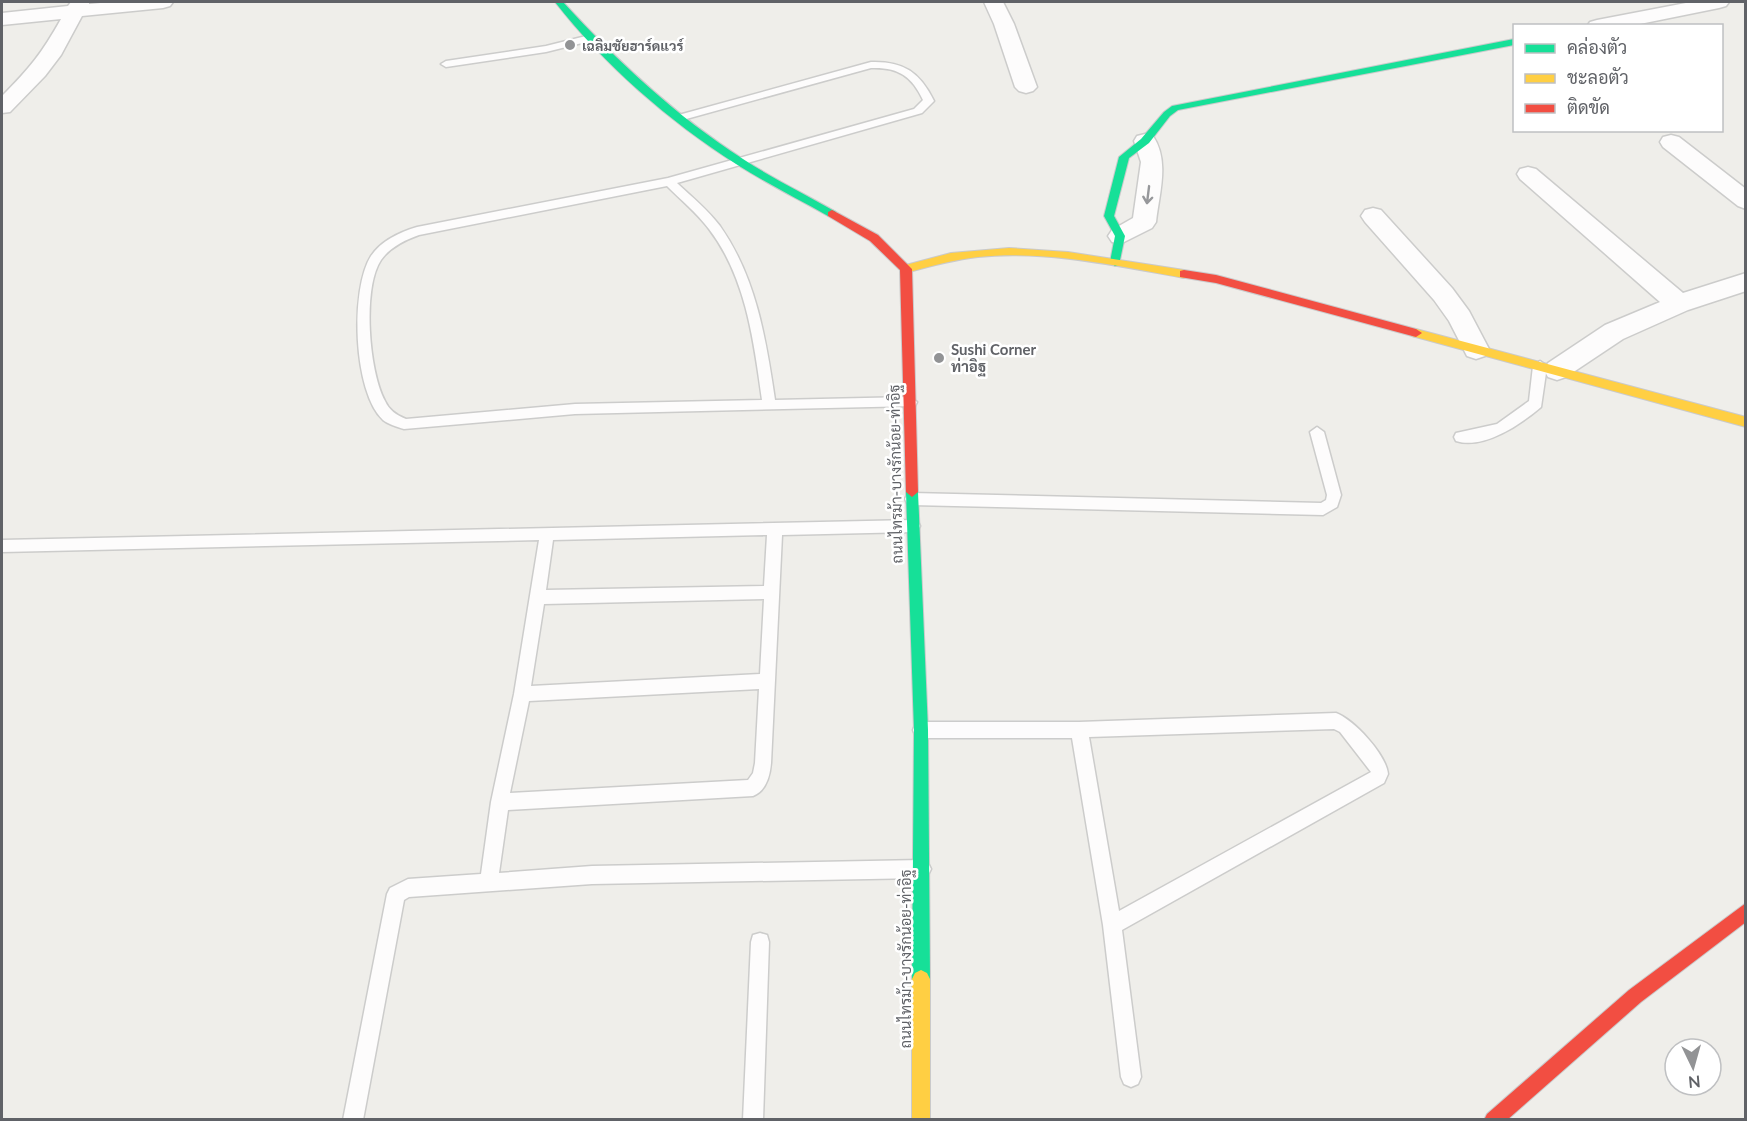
<svg xmlns="http://www.w3.org/2000/svg" width="1747" height="1121" viewBox="0 0 1747 1121" font-family="Lato,Sarabun,sans-serif">
<style>
.lines{fill:none;stroke-linecap:round;stroke-linejoin:round}
.lane-casing{stroke:#cccccb;stroke-width:3}
.street-casing{stroke:#cccccb;stroke-width:3}
.fast-casing{stroke:#cacacb;stroke-width:2}
.slow-casing{stroke:#cacacb;stroke-width:2}
.jam-casing{stroke:#cacacb;stroke-width:2}
.lane{fill:#fdfcfc;fill-rule:evenodd}
.street{fill:#fdfcfc;fill-rule:evenodd}
.fast{fill:#16e098;fill-rule:evenodd}
.slow{fill:#ffcf43;fill-rule:evenodd}
.jam{fill:#f24e42;fill-rule:evenodd}
.oneway{stroke:#97989b}
.poi-dot{fill:#929395;stroke:#fff;stroke-width:2}
.labels{text-anchor:middle;dominant-baseline:central;stroke-width:5;stroke-linejoin:round;paint-order:stroke}
.far-poi-label{font-size:14px;font-weight:bold;fill:#606267;stroke:#fff;text-anchor:start}
.poi-label{font-size:15px;font-weight:bold;fill:#606267;stroke:#fff;text-anchor:start}
.street-label{font-size:15px;fill:#606267;stroke:#fff}
</style>
<rect width="100%" height="100%" fill="#efeeea"/>
<g class="lines">
<!-- lane casing -->
<g class="lane-casing">
<path id="lane" d="M590,35l4,1v4l-48,12 -100,15 -5,-3 5,-3 100,-15z
M871,62c32,-1 49,10 63,39l-12,12 -245,70c15,14 31,27 43,43 36,51 46,113 55,174l135,-3 7,5 -2,4 -340,8 -171,15c-7,-2 -16,-5 -21,-9 -30,-28 -33,-131 -12,-164 10,-15 29,-24 46,-29l251,-49 246,-69 9,-9c-11,-24 -25,-33 -52,-32l-192,53 -5,-3 1,-2zM667,186c14,14 30,27 42,43 37,48 45,113 53,171l-187,4 -169,15c-10,-4 -17,-9 -21,-18 -16,-29 -23,-113 -4,-141 9,-13 24,-20 38,-25z
M1540,361l7,5 -6,41c-20,17 -57,43 -85,34l-2,-4 2,-4 41,-9 32,-23 4,-35z
M1317,427l7,5 17,63 -4,12 -14,8 -411,-10 -5,-2 -2,-4 2,-4 5,-2 409,10 5,-3 1,-5 -17,-63z
M913,520l5,2 2,4 -2,4 -5,2 -131,3 -11,228c-1,13 -5,28 -18,33l-245,14 -9,63 93,-7 330,-6 6,3 3,6 -3,6 -6,3 -330,6 -183,13 -5,3 -41,220h-20l44,-226 3,-6 18,-9 73,-5 10,-72 23,-108 25,-154 -537,12v-12zM767,535l-3,51 -218,4 7,-50zM764,599l-4,75 -229,12 13,-82zM759,689l-4,74 -2,10 -5,7 -238,13 19,-92z
M1336,713c18,7 50,41 52,61l-4,9 -262,147 19,147 -3,7 -7,3 -7,-3 -3,-7 -18,-152 -31,-187h-151l-6,-3 -2,-5 2,-5 6,-3h158zM1334,729l6,3 31,40 -252,139 -30,-174z
M760,933l7,2 2,7 -6,178h-20l8,-178 2,-7z"/>
</g>
<!-- street casing -->
<g class="street-casing">
<path id="street" d="M71,2h18v2l23,-2h61l-3,4 -7,2 -81,8 -21,39 -16,21 -35,36 -8,1v-17c28,-28 40,-43 59,-77l-59,6v-12l66,-7z
M984,2h19l11,22 23,63 -4,4 -7,2 -7,-2 -4,-4 -21,-63z
M1691,2h38l-3,4 -7,2 -89,18h-43l3,-4 7,-2z
M1145,134l8,2c17,25 6,58 3,86l-4,6 -32,16 -8,-2 -4,-6 4,-6 21,-12 8,-56 -7,-21 3,-5z
M1671,135l8,2 67,52v20l-8,-3 -75,-59 -3,-5 3,-5z
M1528,167l8,2 147,124 63,-20v18l-58,19 -65,29 -57,38 -9,3 -9,-3 -4,-7 4,-7 57,-38 55,-23 -140,-123 -3,-5 3,-5z
M1373,208l8,2 71,78 17,23 20,38 -4,7 -9,3 -9,-3 -18,-35 -15,-21 -69,-78 -4,-6 4,-6z"/>
</g>
<!-- fast casing -->
<g class="fast-casing">
<path id="fast" d="M555,2h8c54,59 113,114 180,157 30,20 62,35 93,53v4h-8c-30,-17 -62,-33 -92,-52 -67,-43 -132,-99 -181,-162z
M1514,39v6l-336,65 -8,6 -21,27 -20,15 -15,58 11,20 -6,29 -4,1 -5,-4 5,-26 -11,-20 15,-59 22,-18 23,-27 8,-6z
M912,487l6,5 10,238 2,249 -3,6 -6,3 -6,-3 -3,-6 2,-249 -8,-238z"/>
</g>
<!-- slow casing -->
<g class="slow-casing">
<path id="slow" d="M1009,248l59,4 116,18 6,4 -6,4c-67,-12 -137,-28 -206,-21 -25,3 -48,9 -72,16l-6,-4 2,-3 49,-13z
M1416,329l330,88v10l-334,-91 -2,-3z
M921,970l6,3 3,6v141h-18v-141l3,-6z"/>
</g>
<!-- jam casing -->
<g class="jam-casing">
<path id="jam" d="M832,210l46,25 34,34 6,223 -6,5 -6,-5 -6,-222 -30,-29 -42,-25v-4z
M1184,270l32,5 200,54 6,4 -6,4 -200,-54 -36,-6v-6z
M1746,903v19l-105,80 -134,118h-23l3,-6 142,-124z"/>
</g>
<!-- lane -->
<use href="#lane" class="lane"/>
<!-- street -->
<use href="#street" class="street"/>
<!-- fast -->
<use href="#fast" class="fast"/>
<!-- slow -->
<use href="#slow" class="slow"/>
<!-- jam -->
<use href="#jam" class="jam"/>
</g>
<!-- one-way arrows -->
<defs><path id="oneway-shaft" d="M-6 0H5M1.5-3L5.5 0L1.5 3" fill="none" stroke-width="1.6" stroke-linecap="round" stroke-linejoin="round" transform="scale(1.5)"/></defs>
<use class="oneway" href="#oneway-shaft" transform="translate(1148 195) rotate(97)"/>
<!-- markers -->
<g class="poi-dot">
<circle cx="570" cy="45" r="6"/>
<circle cx="939" cy="358" r="6"/>
</g>
<g class="labels">
<!-- far-poi labels -->
<g class="far-poi-label">
<text x="582" y="45">เฉลิมชัยฮาร์ดแวร์</text>
</g>
<!-- poi labels -->
<g class="poi-label">
<text x="951" y="349">Sushi Corner<tspan x="951" dy="17">ท่าอิฐ</tspan></text>
</g>
<!-- street labels -->
<g class="street-label">
<text transform="translate(895 474) rotate(-91)">ถนนไทรม้า-บางรักน้อย-ท่าอิฐ</text>
<text transform="translate(905 959) rotate(-90)">ถนนไทรม้า-บางรักน้อย-ท่าอิฐ</text>
</g>
</g>
<!-- border -->
<rect width="1747" height="1121" fill="none" stroke="#606267" stroke-width="6"/>
<!-- legend -->
<rect x="1513" y="24" width="210" height="108" fill="#ffffff" stroke="#bfc0c2" stroke-width="1.5"/>
<rect x="1525" y="44" width="30" height="9" fill="#16e098" stroke="#bfc0c2" stroke-width="1.5"/>
<text x="1567" y="54" font-size="18" fill="#606267">คล่องตัว</text>
<rect x="1525" y="74" width="30" height="9" fill="#ffcf43" stroke="#bfc0c2" stroke-width="1.5"/>
<text x="1567" y="84" font-size="18" fill="#606267">ชะลอตัว</text>
<rect x="1525" y="104" width="30" height="9" fill="#f24e42" stroke="#bfc0c2" stroke-width="1.5"/>
<text x="1567" y="114" font-size="18" fill="#606267">ติดขัด</text>
<!-- north arrow -->
<g transform="translate(1693 1067) rotate(175)"><circle r="28" fill="#ffffff" stroke="#bfc0c2" stroke-width="1.5"/>
<path d="M0-4.5L10 22L0 15L-10 22Z" fill="#929395"/>
<text y="-9" font-size="16" font-weight="bold" text-anchor="middle" fill="#606267">N</text>
</g>
</svg>
